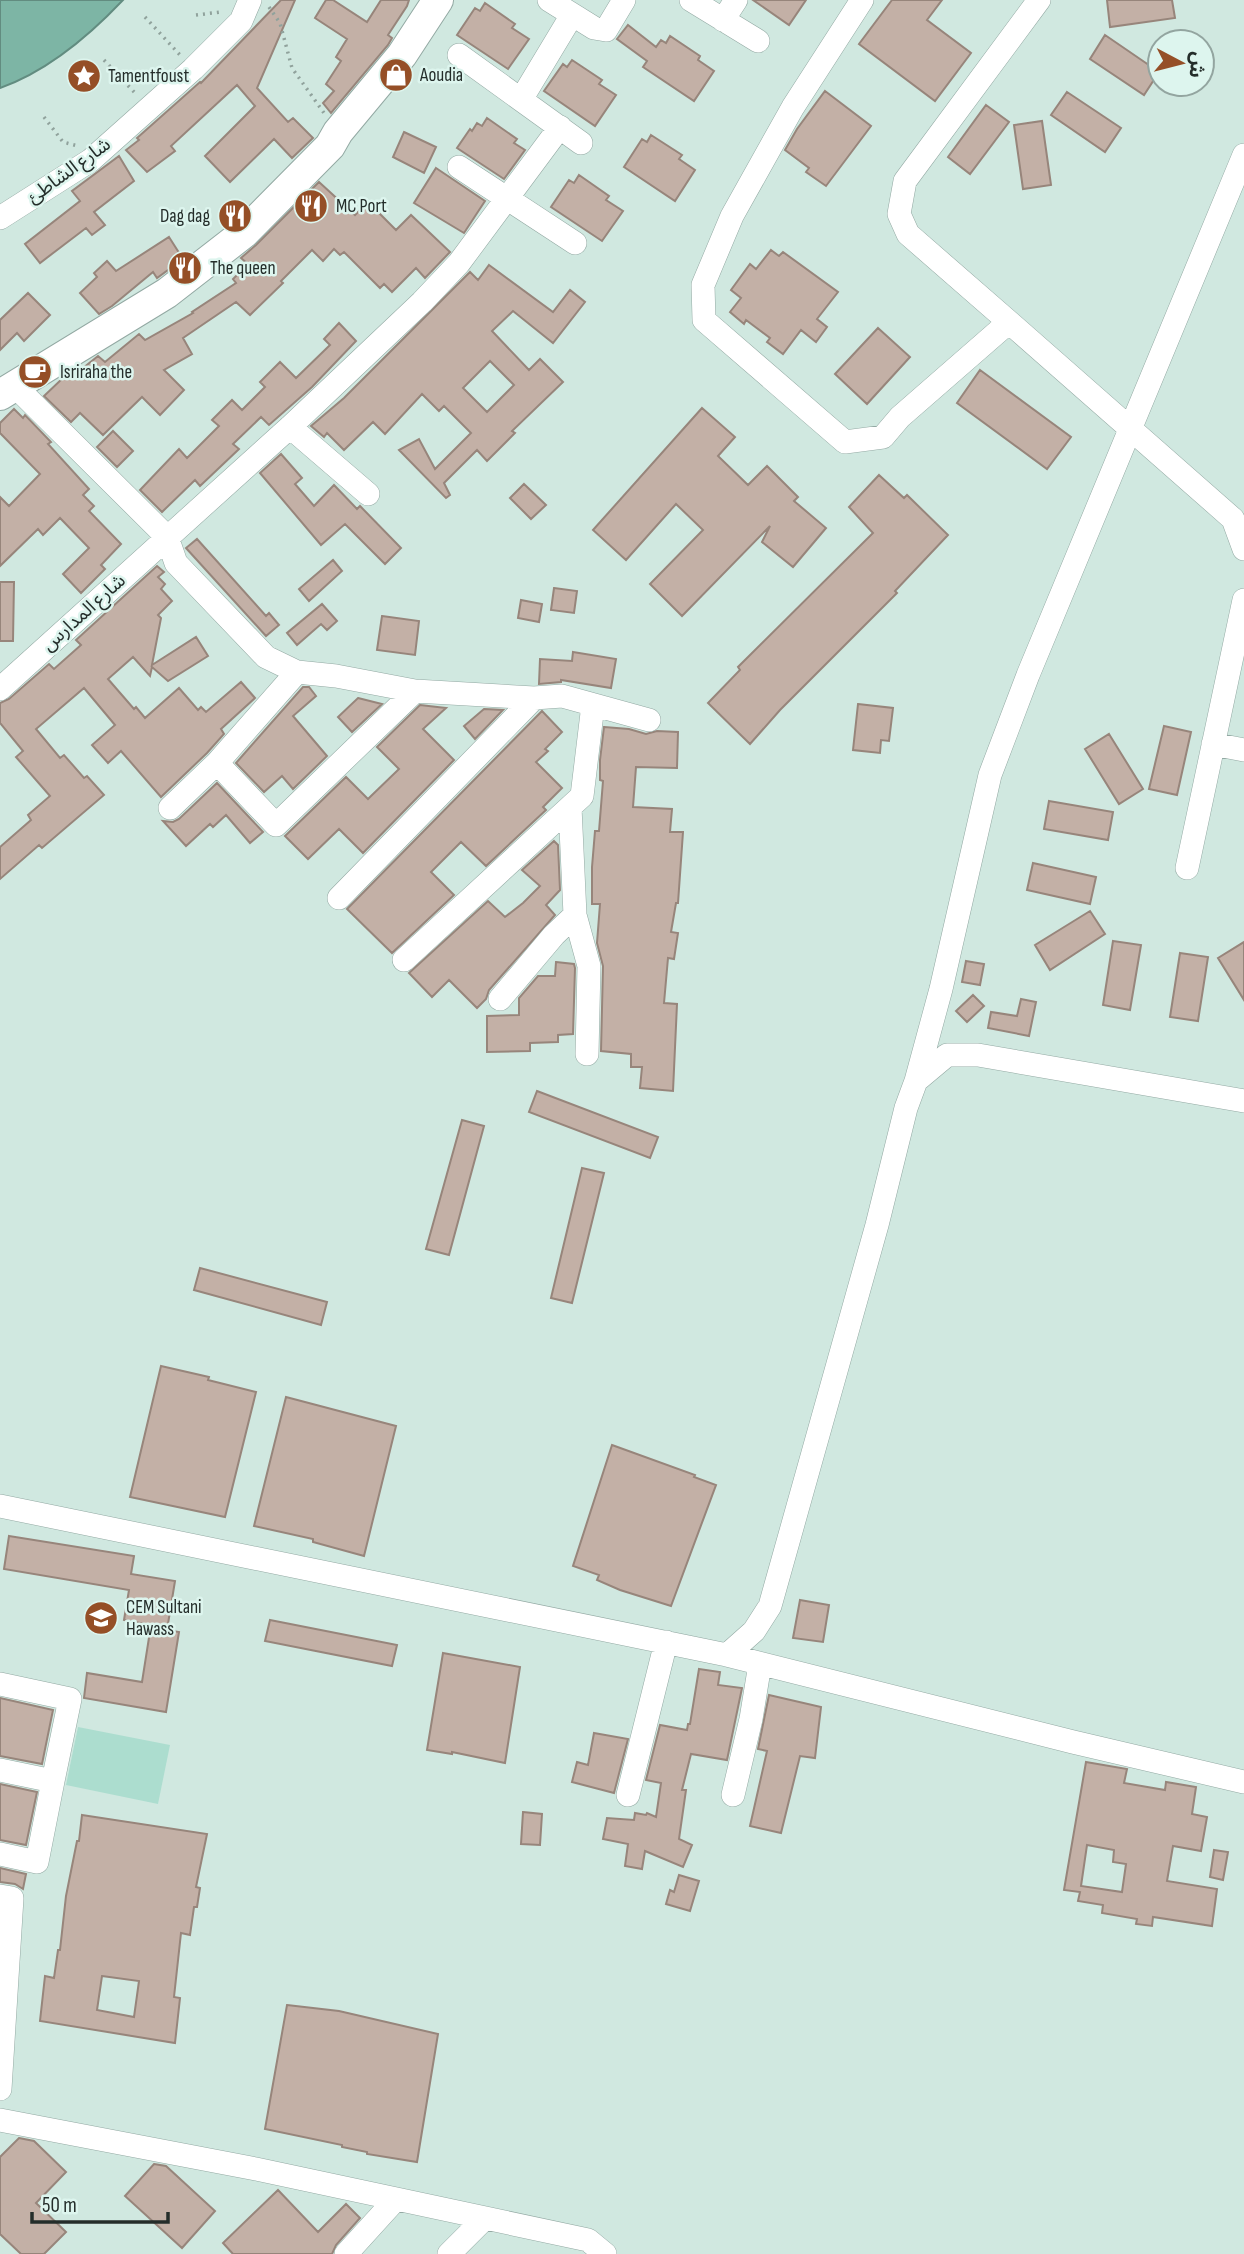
<svg xmlns="http://www.w3.org/2000/svg" width="1244" height="2254" viewBox="0 0 1244 2254" font-family="'Sofia Sans Condensed','Noto Sans Arabic',sans-serif">
<style>
.green{fill:#acddcf}
.water{fill:#7db5a5;stroke:#628c80;stroke-width:2}
.building{fill:#c3b0a6;stroke:#97857b;stroke-width:2;fill-rule:evenodd}
.lines{fill:none;stroke-linecap:round;stroke-linejoin:round}
.minor-casing{stroke:#93a9a3;stroke-width:24}
.major-casing{stroke:#93a9a3;stroke-width:32}
.path{stroke:#90a29c;stroke-width:3.5;stroke-dasharray:2 5;stroke-linecap:butt}
.minor{stroke:#fff;stroke-width:23}
.major{stroke:#fff;stroke-width:30}
.labels{text-anchor:middle;dominant-baseline:central;stroke-width:5;stroke-linejoin:round;paint-order:stroke}
.poi-label{font-size:19px;fill:#242d2a;stroke:#ddf5ee;text-anchor:start}
.street-label{font-size:19px;fill:#242d2a;stroke:#ddf5ee}
</style>
<rect width="100%" height="100%" fill="#d0e8e0"/>
<!-- green -->
<path class="green" d="M78,1727l92,18 -12,59 -92,-19z"/>
<!-- water -->
<path class="water" d="M0,0h123c-35,37 -75,71 -123,88z"/>
<!-- building -->
<path class="building" d="M281,0h14l-38,88 31,34 5,-4 20,20 -21,20 -18,-19 -44,43 -25,-26 50,-50 -18,-21 -66,61 4,5 -28,21 -21,-22 13,-10 -2,-2 63,-56 1,1z
M326,0h7l34,22 14,-22h28l-2,6 -19,29 4,3 -4,7 -57,68 -8,-10 11,-12 -8,-7 15,-23 -5,-4 11,-18 -32,-21z
M753,0h53l-17,25z
M892,0h50l-15,20 44,33 -36,48 -76,-57z
M1107,0h65l3,18 -65,9z
M485,3l30,21 -3,4 17,11 -21,30 -51,-34 18,-27 5,3z
M628,25l28,22 5,-7 5,3 4,-7 30,20 -2,4 16,11 -20,30 -51,-34 4,-6 -30,-22z
M1105,35l54,37 -15,23 -54,-36z
M572,60l30,20 -3,4 17,11 -21,31 -51,-35 19,-27 4,3z
M825,91l46,35 -45,60 -20,-14 3,-4 -24,-18 12,-21z
M1067,92l54,36 -16,24 -54,-37z
M986,105l23,17 -39,52 -22,-17z
M487,118l30,21 -3,4 11,7 -21,29 -47,-31 13,-19 2,2 5,-8 5,3z
M1042,121l9,64 -28,4 -9,-64z
M404,132l32,15 -12,26 -31,-16z
M651,135l31,20 -3,4 16,11 -20,31 -51,-34 18,-28 5,3z
M119,156l15,25 -40,31 11,13 -13,10 -6,-7 -46,35 -15,-19 55,-43 -8,-10z
M436,168l49,33 -21,32 -50,-30z
M579,175l30,21 -3,4 17,11 -21,30 -51,-34 18,-27 5,3z
M319,182l36,33 13,-13 28,28 15,-15 39,37 -25,26 -9,-10 -24,24 -8,-8 -4,4 -36,-36 -4,3 -6,-6 -11,12 -11,-11 -31,31 2,2 -33,32 -14,-13 -53,36 9,16 -28,16 20,20 -24,25 -18,-18 -39,38 -23,-22 -9,9 -27,-26 21,-20 10,-6 3,2 20,-16 7,6 34,-28 6,6 48,-27 -1,-1 44,-29 -3,-4 15,-15 -7,-6 15,-13z
M169,237l14,22 -26,19 -4,-6 -41,34 -13,8 -19,-21 17,-16 -3,-4 13,-12 9,10z
M771,250l8,6 4,-4 55,40 -21,27 10,8 -11,15 -15,-12 -18,24 -16,-12 3,-4 -24,-18 -2,4 -14,-12 11,-14 -10,-8 19,-26 6,5z
M489,265l64,47 17,-22 15,12 -32,41 -40,-32 -21,20 37,39 11,-11 23,23 -51,49 3,2 -28,28 -10,-11 -33,33 6,12 -4,3 -47,-48 20,-11 16,30 36,-36 -27,-27 -5,5 -17,-17 -37,40 -12,-12 -29,28 -17,-17 -3,4 -13,-11 33,-28 126,-126 8,8zM490,361l24,24 -27,27 -24,-24z
M28,293l22,22 -26,26 -7,-8 -17,17v-30z
M339,323l17,18 -44,46 -43,38 -8,-8 -28,27 6,5 -39,37 -5,-6 -33,32 -22,-22 39,-41 8,9 32,-32 -7,-6 20,-20 10,10 23,-23 -5,-5 20,-20 16,16 34,-33 -6,-6z
M878,328l32,29 -43,47 -32,-30z
M980,370l91,67 -24,32 -90,-66z
M702,408l33,29 -17,19 30,29 19,-19 31,31 -4,4 32,27 -33,39 -31,-25 8,-16 -88,90 -32,-32 53,-54 -27,-26 -50,56 -33,-30z
M14,409l9,9 2,-3 26,27 -3,2 41,45 -6,6 11,11 -5,5 32,33 -20,21 4,4 -24,24 -18,-19 26,-26 -29,-30 -17,17 -5,-6 -38,37v-69l9,9 31,-32 -40,-41v-10z
M113,431l20,20 -16,16 -20,-20z
M281,454l21,24 -7,6 19,22 20,-21 23,24 3,-3 41,42 -16,16 -40,-40 -24,21 -61,-72z
M879,475l25,23 3,-3 41,40 -53,56 2,2 -117,117 -30,34 -42,-41 32,-33 -2,-3 135,-134 -24,-26z
M524,484l22,21 -15,14 -21,-21z
M197,539l69,77 3,-3 10,12 -13,11 -80,-88z
M333,560l9,11 -33,30 -10,-12z
M157,566l7,6 -6,5 7,7 -4,5 11,12 -14,14 3,3 -9,47 44,-28 12,19 -40,25 -16,-14 -2,9 -17,-19 -25,22 26,30 2,-2 9,11 34,-30 19,22 3,-3 5,5 35,-30 14,16 -34,31 3,5 -17,19 -46,44 -40,-46 -13,12 -16,-18 23,-20 -31,-37 -48,41 24,29 4,-3 20,23 3,-2 17,19 -62,53 -3,-3 -39,34v-32l31,-27 -3,-5 22,-19 -34,-39 7,-6 -23,-28v-20l9,-4 40,-35 5,5 27,-24 -5,-5z
M0,582h14l-1,59h-13z
M554,588l23,3 -3,22 -23,-3z
M521,600l21,4 -3,18 -21,-4z
M322,604l15,17 -10,9 -6,-6 -24,21 -10,-12z
M382,616l37,5 -4,34 -38,-5z
M573,652l43,7 -5,29 -50,-8v2l-22,2 1,-25 32,2z
M303,687h6l7,9 -23,20 34,40 -34,33 -11,-13 -18,16 -28,-29z
M358,698l24,6 -30,28 -14,-15z
M858,704l35,4 -4,33 -8,-1 -1,13 -27,-3z
M420,705l26,3 -23,21 31,31 -91,93 -24,-24 -31,30 -23,-23 61,-59 22,22 2,-2 29,-28 -22,-22z
M484,709l19,1 -28,29 -11,-13z
M542,711l20,21 -17,17 3,2 -12,11 26,26 -19,19 3,3 -60,56 -25,-24 -30,30 23,23 -62,58 -45,-44z
M1164,726l27,6 -14,63 -28,-6z
M604,727l25,2 17,5 11,-3 21,1 -1,36 -41,-1 -3,40 39,2 -2,23h13l-5,71h-2l-5,29 7,1 -4,26 -6,-1 -4,45 13,1 -4,87 -33,-3 2,-21h-11v-13l-30,-3 2,-85 -6,-23 3,-39h-8v-37l3,-36h4l4,-50 -3,-1v-20z
M1109,734l34,55 -24,15 -34,-55z
M217,783l46,49 -13,11 -24,-28 -13,12 -3,-3 -24,22 -23,-25 10,1 6,-3z
M1049,801l64,11 -5,28 -64,-11z
M554,841l4,4 2,45 -14,15 9,10 -66,75 -3,9 -9,9 -28,-28 -17,17 -23,-24 79,-72 17,16 18,-14 17,-17 -18,-16z
M1033,863l63,14 -6,27 -63,-14z
M1090,911l15,23 -55,36 -15,-25z
M1113,941l28,4 -11,65 -27,-5z
M1244,942v58l-26,-42z
M1180,953l28,4 -10,64 -28,-4z
M966,961l18,3 -4,21 -18,-3z
M556,962l18,2 1,4 -2,66 -15,1v7l-28,1v8l-43,1v-36l32,-1v-17l19,-22h17z
M973,995l11,11 -17,16 -11,-11z
M1021,999l15,3 -7,34 -41,-8 3,-16 26,4z
M537,1091l121,46 -8,21 -121,-46z
M462,1120l22,6 -35,129 -23,-6z
M582,1168l22,5 -32,130 -21,-5z
M200,1268l127,34 -6,23 -127,-35z
M161,1366l48,11 -1,3 48,12 -31,125 -95,-20z
M286,1397l110,29 -32,130 -51,-14v-3l-59,-13z
M612,1445l83,30 -1,2 22,8 -45,121 -51,-16 -23,-10 2,-5 -26,-9z
M9,1536l125,20 -3,18 44,7 -8,49 12,2 -13,80 -82,-14 3,-25 55,9 9,-57 -27,-5 5,-30 -125,-21z
M800,1600l29,5 -6,37 -30,-4z
M270,1620l127,25 -5,21 -127,-25z
M443,1653l77,14 -15,96 -53,-11v2l-25,-4z
M699,1669l21,3 -2,13 24,3 -15,72 -36,-6 -9,36h4l-7,49 13,6 -9,22 -38,-16 -3,18 -17,-3 3,-22 -25,-5 4,-21 27,2 1,-7 11,2 1,-2 9,4 5,-34 -15,-3 14,-55 27,5 1,-6h2z
M769,1695l52,12 -6,51 -15,-2 -19,77 -31,-7 17,-75 -9,-2z
M0,1698l53,12 -11,54 -42,-8z
M594,1733l34,6 -14,54 -42,-11 5,-20 11,3z
M1086,1762l41,7 -3,14 41,7 1,-8 30,5 -4,27 15,3 -6,34 -28,-5 -6,35 50,8 -5,37 -59,-9 -1,9 -16,-2 1,-5 -35,-6 1,-8 -25,-4 2,-9 -16,-2zM1087,1845l27,5 -1,12 13,2 -4,28 -41,-6z
M0,1784l37,8 -11,53 -26,-5z
M523,1812l19,2 -2,31 -19,-1z
M82,1815l125,19 -11,53 4,1 -3,19h-3l-4,28 -9,-2 -7,64 6,1 -5,45 -135,-22 5,-45 9,2 4,-28h2l6,-54 11,-55h2zM102,1976l37,5 -5,36 -37,-7z
M1214,1850l14,2 -5,28 -13,-3z
M0,1868l26,6 -3,15 -8,-5 -15,-2z
M679,1875l20,6 -9,30 -24,-7 4,-14 4,2z
M287,2005l52,6 99,23 -21,128 -50,-8v-2l-25,-5v-2l-77,-16z
M19,2138l15,3 32,31 -30,31 30,29 -22,22h-23l-21,-20v-77z
M154,2164l12,2 49,45 -33,37 -57,-52z
M278,2190l40,42 28,-28 14,14 -24,27 -4,9h-99l-10,-11z"/>
<g class="lines">
<!-- minor casing -->
<g class="minor-casing">
<path id="minor" d="M549,0l45,28 12,2 18,-30
M691,0l67,41
M862,0l-69,107 -61,109 -29,69 1,35 141,122 38,-5 17,-20 109,-95 -101,-88 -9,-20 6,-33 134,-181
M723,20l13,-20
M459,55l122,88
M522,98l50,-83
M459,167l116,76
M0,218l91,-58 102,-91 48,-48 9,-21
M1009,322l224,197 11,30
M16,387l151,150 9,26 90,94 31,15 39,4 79,15 119,7 28,-2 87,24
M290,427l78,67
M0,689l290,-262 132,-125 37,-39 101,-136
M1213,744l31,6
M217,763l59,62 139,-134
M570,807l5,108 14,51 -2,88
M170,808l47,-45 80,-91
M1187,868l57,-268
M339,898l195,-200
M404,960l178,-164 11,-91
M500,999l54,-64 21,-20
M916,1081l25,-92 49,-214 38,-100 216,-520
M0,1506l727,149 27,-24 16,-25 107,-381 29,-117 10,-27 31,-26h31l266,46
M727,1655l346,87 171,40
M0,1684l70,15 -17,82
M0,1770l53,11 -16,81 -37,-8
M628,1795l38,-153
M733,1795l18,-76 9,-55
M0,1896l12,2 -12,191
M0,2120l256,49 332,71 17,14
M346,2254l50,-55
M449,2254l36,-36"/>
</g>
<!-- major casing -->
<g class="major-casing">
<path id="major" d="M0,395l167,-102 77,-60 86,-87 8,-14 64,-77 36,-55"/>
</g>
<!-- path -->
<path class="path" d="M269,7l11,16 12,45 32,45
M196,15l25,-3
M145,17l35,38
M104,60l31,33
M44,117l19,25 15,4"/>
<!-- minor -->
<use href="#minor" class="minor"/>
<!-- major -->
<use href="#major" class="major"/>
</g>
<!-- icons -->
<defs>
<g id="shop-disc" transform="scale(1.75)"><circle r="9.5" fill="#954f27" stroke="#ddf5ee"/><path d="M-5-2.5h2.3a2.7 3.5 0 0 1 5.4 0H5L5.5 6h-11ZM-1.5-2.5h3a1.5 2.3 0 0 0-3 0Z" fill="#fff"/></g>
<g id="sight-disc" transform="scale(1.75)"><circle r="9.5" fill="#954f27" stroke="#ddf5ee"/><path d="M0-6L1.8-2.2L6-1.7L2.9 1.2L3.7 5.4L0 3.3L-3.7 5.4L-2.9 1.2L-6-1.7L-1.8-2.2Z" fill="#fff"/></g>
<g id="restaurant-disc" transform="scale(1.75)"><circle r="9.5" fill="#954f27" stroke="#ddf5ee"/><path d="M-5-6h1v4h1v-4h1v4h1v-4h1v5L-1.5 .5V6h-2V.5L-5-1ZM5-6V6H3V1.5H1.5Q1.5-4 5-6Z" fill="#fff"/></g>
<g id="cafe-disc" transform="scale(1.75)"><circle r="9.5" fill="#954f27" stroke="#ddf5ee"/><path d="M-5.5-4.5H6V0H3Q3 3.5 0 3.5H-2.5Q-5.5 3.5-5.5 0ZM3-3.2v2h1.7v-2ZM-6 4.5H4V6H-6Z" fill="#fff"/></g>
<g id="school-disc" transform="scale(1.75)"><circle r="9.5" fill="#954f27" stroke="#ddf5ee"/><path d="M0-5L7-2L0 1L-7-2ZM-4 1L0 2.5L4 1V4Q0 6-4 4Z" fill="#fff"/></g>
</defs>
<g fill-rule="evenodd">
<use href="#shop-disc" x="396" y="75"/>
<use href="#sight-disc" x="84" y="76"/>
<use href="#restaurant-disc" x="311" y="206"/>
<use href="#restaurant-disc" x="235" y="216"/>
<use href="#restaurant-disc" x="185" y="268"/>
<use href="#cafe-disc" x="35" y="372"/>
<use href="#school-disc" x="101" y="1618"/>
</g>
<g class="labels">
<!-- poi labels -->
<g class="poi-label">
<text x="420" y="75">Aoudia</text>
<text x="108" y="76">Tamentfoust</text>
<text x="336" y="206">MC Port</text>
<text x="210" y="216" text-anchor="end">Dag dag</text>
<text x="210" y="268">The queen</text>
<text x="60" y="372">Isriraha the</text>
<text x="126" y="1607">CEM Sultani<tspan x="126" dy="22">Hawass</tspan></text>
</g>
<!-- street labels -->
<g class="street-label">
<text transform="translate(69 171) rotate(-36)">شارع الشاطئ</text>
<text transform="translate(84 613) rotate(-42)">شارع المدارس</text>
</g>
</g>
<!-- north arrow -->
<g transform="translate(1181 63) rotate(97)"><circle r="33" fill="#ddf5ee" stroke="#93a5a0" stroke-width="2"/>
<path d="M0-5L12 26L0 18L-12 26Z" fill="#954f27"/>
<text y="-10" font-size="19" font-weight="bold" text-anchor="middle" fill="#242d2a">ش</text>
</g>
<!-- scale -->
<path d="M32 2212v10h136v-10" fill="none" stroke="#242d2a" stroke-width="3.5"/>
<text x="42" y="2212" font-size="21" fill="#242d2a" stroke="#ddf5ee" stroke-width="5" paint-order="stroke">50 m</text>
</svg>
